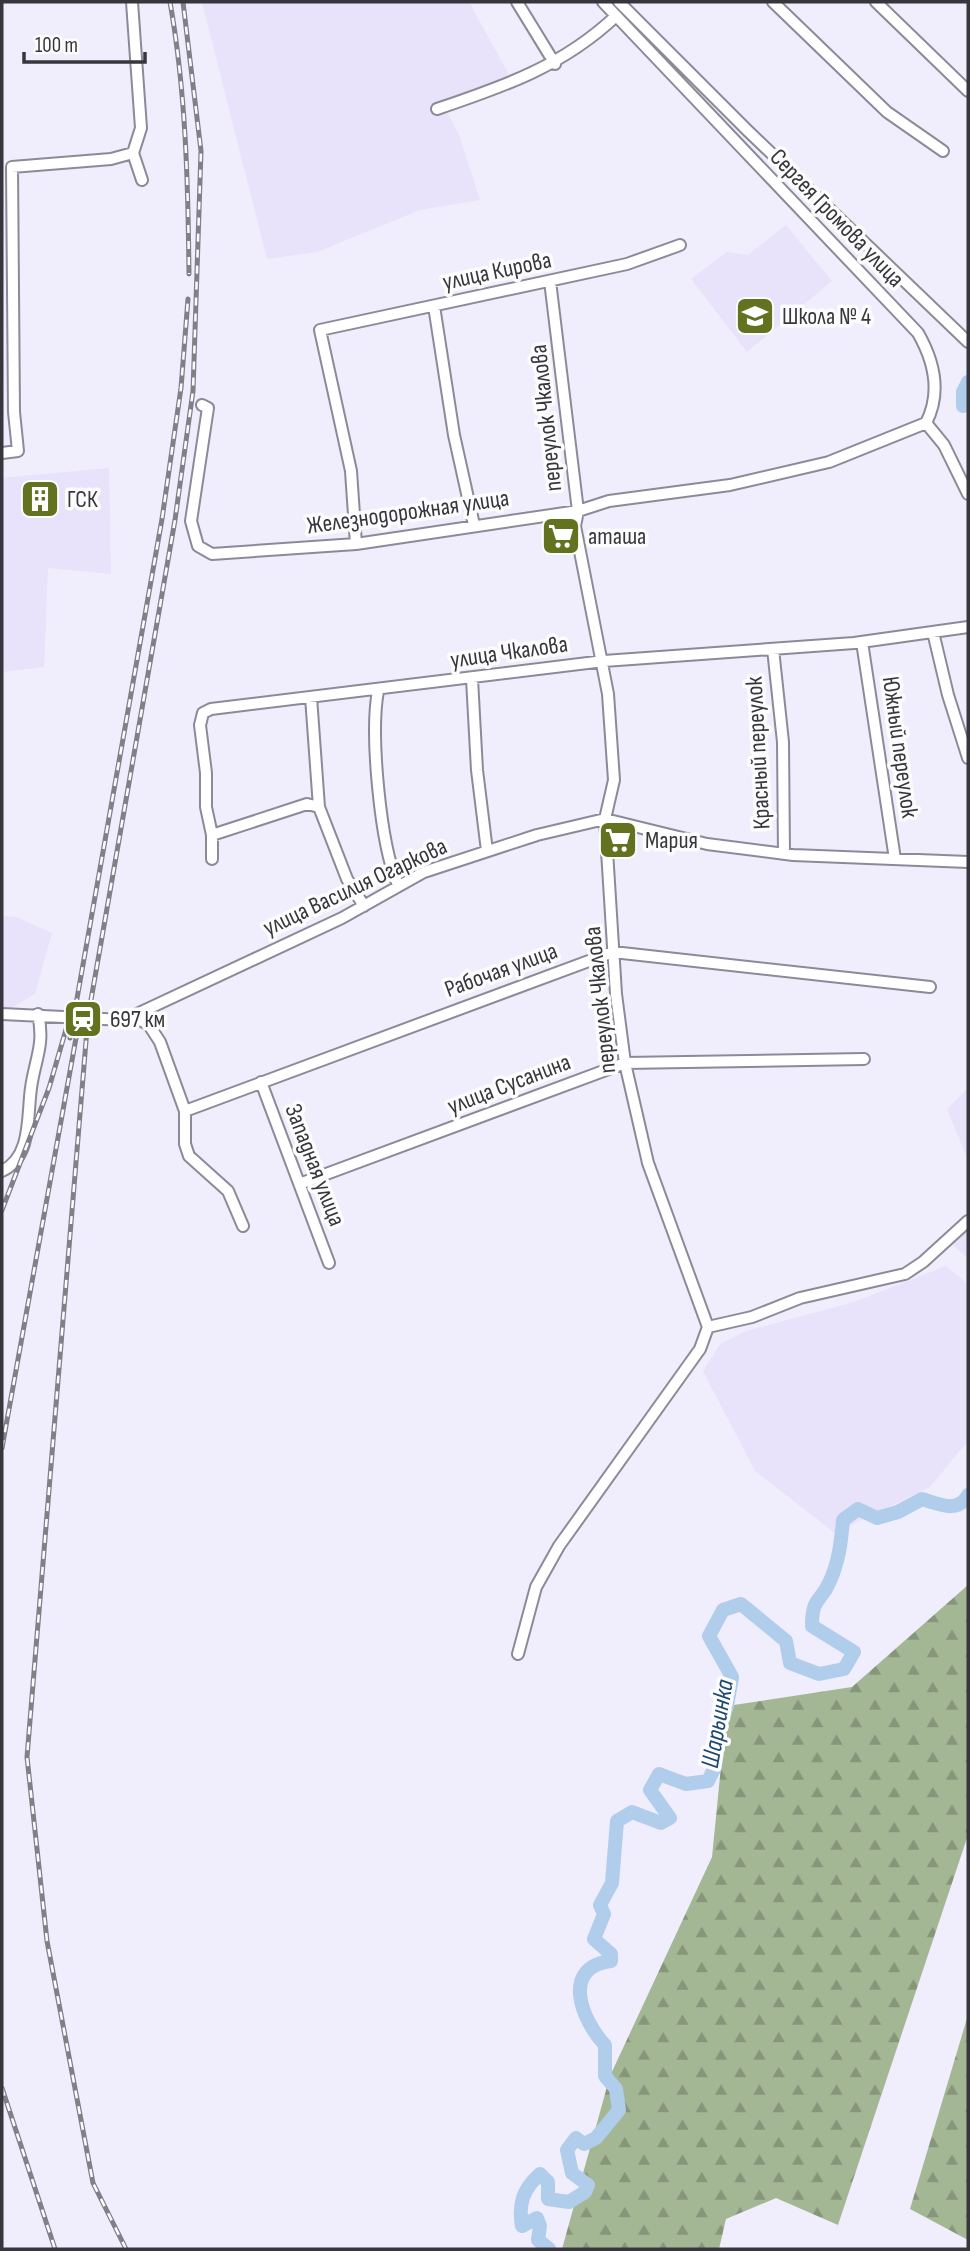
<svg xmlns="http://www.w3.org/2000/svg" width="970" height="2251" viewBox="0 0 970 2251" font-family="'Sofia Sans Condensed',sans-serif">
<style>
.built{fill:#e8e3fa}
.forest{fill:url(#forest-firs)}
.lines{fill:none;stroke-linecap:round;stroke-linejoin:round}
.river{stroke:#b1cdec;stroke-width:14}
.minor-casing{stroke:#8d8a98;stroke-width:14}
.minor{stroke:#fff;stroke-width:10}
.rail-casing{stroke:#817f89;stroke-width:5}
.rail{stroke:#fcfcfc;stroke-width:2.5;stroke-dasharray:8;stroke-linecap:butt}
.labels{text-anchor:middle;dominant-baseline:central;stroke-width:7;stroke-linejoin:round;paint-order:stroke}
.street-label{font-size:24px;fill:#38363d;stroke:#fcfcfc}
.poi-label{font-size:24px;fill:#38363d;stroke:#fcfcfc;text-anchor:start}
.water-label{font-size:26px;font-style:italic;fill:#204971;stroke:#fcfcfc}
</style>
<defs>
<pattern id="forest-firs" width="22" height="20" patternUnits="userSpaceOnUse" patternTransform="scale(1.75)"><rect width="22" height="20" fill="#a4b794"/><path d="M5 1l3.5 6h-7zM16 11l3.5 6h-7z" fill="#87967a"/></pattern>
</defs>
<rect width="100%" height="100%" fill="#f0edfc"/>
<!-- built -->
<path class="built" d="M202,2h267l39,71 -11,21 -56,7 18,34 21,65 -60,10 -103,42 -50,7z
M786,225l46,56 -85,71 -56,-73 36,-27 21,3z
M109,468l2,106 -63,-6 -4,99 -42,5v-194z
M2,916l14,1 36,16 -17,61 -25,15h-8z
M968,1088v72l-21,-51z
M968,1212v47l-24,-23z
M946,1266l22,18v157l-38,46 -95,46 -80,-62 -52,-100 17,-27 26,-13 108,-29z"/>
<!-- forest -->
<path class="forest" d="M968,1585v250l-130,390 -62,-27 -50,21 -7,30h-157l48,-173 102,-219 15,-151 125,-19z
M968,2015v225l-58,-31z"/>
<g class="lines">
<!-- river -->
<path class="river" d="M968,382l-5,10v14l5,-1
M549,2249l-11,-9 2,-14 -3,-8 -15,8c-4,-22 1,-37 18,-52l8,8v17l21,3 16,-10 3,-7 -16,-12 -5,-23 9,-12 8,6 12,-6 23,-28 -3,-21 -11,-13v-31c-23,-24 -45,-78 6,-84v-7l-17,-15 10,-25 -4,-9 12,-22 5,-62 15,-9 29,11 9,-5 -20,-28 9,-16 27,10 22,-3 7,-14 1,-29 11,-32 5,-29 -23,-41 14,-26 18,-6 45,37 4,22 29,11 25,-5 10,-17 -42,-26c0,-30 9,-23 18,-45 9,-20 11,-39 13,-61l15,-11 19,9 21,-6 24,-13c17,5 36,15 46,-4"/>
<!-- minor casing -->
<g class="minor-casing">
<path id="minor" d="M132,2l9,126 -8,25 9,27
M517,2l38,62
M603,2l315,331c16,28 24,59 8,90
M619,2l129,129 220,211
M773,2l114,110 56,39
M876,2l92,89
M437,109c68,-23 126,-43 179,-93
M434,306l20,129 20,90
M202,405l6,3 -2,13 -15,100 7,25 14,8 144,-10 222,-33 31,-10 121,-16 99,-23 97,-39
M926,423l18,22 24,49
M2,453l16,-2 -4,-39 -2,-245 99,-8 22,-6
M356,544l-5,-73 -31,-141 307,-66 53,-19
M933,632l15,63 20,63
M862,642l33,217
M773,649l10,93 1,112
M472,679l5,91 10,81
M378,691c-8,43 2,153 20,194
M311,697l8,110 28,72 17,27
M212,835l95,-31 12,3
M212,859v-24l-6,-28v-34l-6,-48 3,-12 8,-4 393,-48 250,-18 114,-16
M2,1014l122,6 218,-102 82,-46 113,-37 68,-16 102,25 86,11 175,7
M133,1016l16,9 11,17 25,69v33l4,12 39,35 15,35
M261,1082l68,181
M185,1111l428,-159 317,35
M2,1171c30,-14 25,-55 29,-83 4,-29 14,-43 7,-74
M302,1183l323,-120 239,-4
M708,1327l44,-10 48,-19 105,-24 18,-12 45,-41
M518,1654l18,-67 23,-41 141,-197 8,-22 -60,-164 -23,-100 -9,-69 -11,-175 9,-39 -6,-86 -33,-168 3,-15 -28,-230"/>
</g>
<!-- minor -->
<use href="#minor" class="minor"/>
<!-- rail casing -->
<g class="rail-casing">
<path id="rail" d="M170,2c16,90 18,181 19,272
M70,1038l92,-519 19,-131 7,-89
M2,1210l47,-122 18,-62
M2,1448l76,-421
M2,2088l53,161
M126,2249l-33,-66 -46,-242 -20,-184 61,-740 87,-497 18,-129 8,-240 -18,-149"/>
</g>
<!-- rail -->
<use href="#rail" class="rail"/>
</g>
<!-- icons -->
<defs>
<g id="school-square" transform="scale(2.0125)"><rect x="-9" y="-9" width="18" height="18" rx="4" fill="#62721e" stroke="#fcfcfc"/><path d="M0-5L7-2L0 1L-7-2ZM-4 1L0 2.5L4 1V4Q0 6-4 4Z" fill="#fff"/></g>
<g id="building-square" transform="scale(2.0125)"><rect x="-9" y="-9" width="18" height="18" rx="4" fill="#62721e" stroke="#fcfcfc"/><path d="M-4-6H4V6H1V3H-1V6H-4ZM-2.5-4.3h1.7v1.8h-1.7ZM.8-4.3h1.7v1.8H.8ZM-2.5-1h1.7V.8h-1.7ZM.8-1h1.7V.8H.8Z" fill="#fff"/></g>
<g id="supermarket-square" transform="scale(2.0125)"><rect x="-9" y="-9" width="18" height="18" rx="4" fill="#62721e" stroke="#fcfcfc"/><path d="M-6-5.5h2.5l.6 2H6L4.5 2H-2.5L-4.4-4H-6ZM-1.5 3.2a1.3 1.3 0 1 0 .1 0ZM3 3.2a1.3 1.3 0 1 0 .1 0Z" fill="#fff"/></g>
<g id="station-square" transform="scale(2.0125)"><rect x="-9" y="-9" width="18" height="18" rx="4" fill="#62721e" stroke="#fcfcfc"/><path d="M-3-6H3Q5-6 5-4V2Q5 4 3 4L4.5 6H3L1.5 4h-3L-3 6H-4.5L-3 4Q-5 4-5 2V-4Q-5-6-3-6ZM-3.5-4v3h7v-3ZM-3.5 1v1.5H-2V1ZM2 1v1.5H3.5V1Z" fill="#fff"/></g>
</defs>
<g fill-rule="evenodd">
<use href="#school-square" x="755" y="316"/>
<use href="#building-square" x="40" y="499"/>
<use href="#supermarket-square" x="561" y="536"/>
<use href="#supermarket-square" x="618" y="840"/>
<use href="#station-square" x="83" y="1019"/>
</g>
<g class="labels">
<!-- street labels -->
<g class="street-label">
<text transform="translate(837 218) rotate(46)">Сергея Громова улица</text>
<text transform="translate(497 271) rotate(-12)">улица Кирова</text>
<text transform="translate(546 418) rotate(-96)">переулок Чкалова</text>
<text transform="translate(408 512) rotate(-8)">Железнодорожная улица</text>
<text transform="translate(509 652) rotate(-8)">улица Чкалова</text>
<text transform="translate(900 747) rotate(82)">Южный переулок</text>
<text transform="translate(758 753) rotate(-93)">Красный переулок</text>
<text transform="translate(355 887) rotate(-25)">улица Василия Огаркова</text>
<text transform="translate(501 970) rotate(-20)">Рабочая улица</text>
<text transform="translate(600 1000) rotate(-96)">переулок Чкалова</text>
<text transform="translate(509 1084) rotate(-21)">улица Сусанина</text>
<text transform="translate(315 1165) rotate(69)">Западная улица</text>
</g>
<!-- poi labels -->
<g class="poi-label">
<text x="782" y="316">Школа № 4</text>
<text x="67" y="499">ГСК</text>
<text x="588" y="536">аташа</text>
<text x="645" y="840">Мария</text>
<text x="110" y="1019">697 км</text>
</g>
<!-- water labels -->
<g class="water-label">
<text transform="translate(718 1724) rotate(-80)">Шарьинка</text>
</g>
</g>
<!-- border -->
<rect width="970" height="2251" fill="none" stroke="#38363d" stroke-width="7"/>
<!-- scale -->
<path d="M24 52v10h121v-10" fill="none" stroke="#38363d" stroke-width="3.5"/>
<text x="35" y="52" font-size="21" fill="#38363d" stroke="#fcfcfc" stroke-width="5" paint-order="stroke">100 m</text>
</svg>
